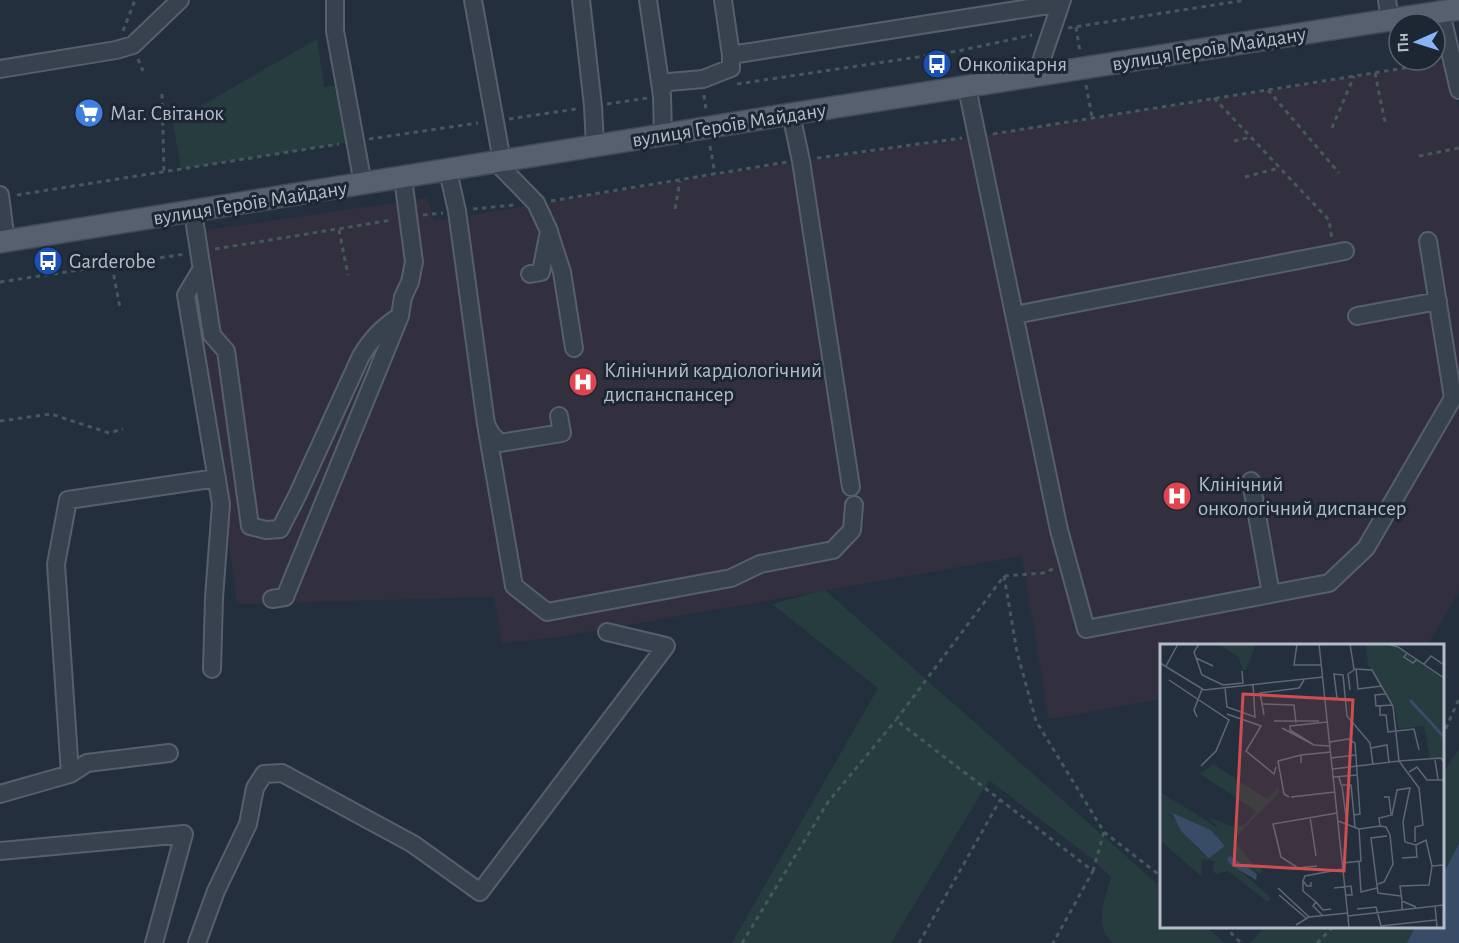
<svg xmlns="http://www.w3.org/2000/svg" width="1459" height="943" viewBox="0 0 1459 943" font-family="'Alegreya Sans',sans-serif">
<style>
.medical{fill:#32303f}
.green{fill:#263c3f}
.water{fill:#394c67}
.lines{fill:none;stroke-linecap:round;stroke-linejoin:round}
.minor-casing{stroke:#565f6c;stroke-width:20}
.major-casing{stroke:#414a57;stroke-width:24}
.path{stroke:#44595c;stroke-width:3;stroke-dasharray:4.5 4.5;stroke-linecap:butt}
.minor{stroke:#38414e;stroke-width:16}
.major{stroke:#56606e;stroke-width:21}
.labels{text-anchor:middle;dominant-baseline:central;stroke-width:6;stroke-linejoin:round;paint-order:stroke}
.street-label{font-size:21px;fill:#b4bcc9;stroke:#1d2633}
.poi-label{font-size:21px;fill:#b4bcc9;stroke:#1d2633;text-anchor:start}
.inset-river{fill:none;stroke:#394c67;stroke-width:3}
.inset-road{fill:none;stroke:#5e6776;stroke-width:1.5}
.view{fill:#ce4d50;fill-opacity:0.15;stroke:#ce4d50;stroke-width:3}
.inset-edge{fill:none;stroke:#b4bcc9;stroke-width:3}
</style>
<rect width="100%" height="100%" fill="#242f3e"/>
<!-- medical -->
<path class="medical" d="M1449,62l10,48v481l-32,55h-265v53l-113,20 -27,-163 -462,81 -58,6 -8,-46 -257,7 -49,-371 239,-35 7,23 331,-54 188,-27z"/>
<!-- green -->
<path class="green" d="M317,39l7,48 17,-2 10,57 -170,27 -8,-47z
M825,590l337,298v38l44,1 19,16h-112c-20,-16 -8,-45 -2,-66l-20,-19 -102,-78 -98,163h-159l146,-255 -106,-84z
M1459,749v95l-16,30v-101z
M1265,927v-1l150,1 -8,16h-157z"/>
<!-- water -->
<path class="water" d="M1459,844v99h-52l8,-16 27,-1 1,-52z"/>
<g class="lines">
<!-- minor casing -->
<g class="minor-casing">
<path id="minor" d="M335,0v31l28,153
M473,0l29,161
M581,0l12,106 2,40
M648,0l14,96 1,40
M1387,0l3,20
M1441,12l18,78
M731,55l330,-52
M0,69l116,-19 17,-5 47,-45
M1036,76l26,-76
M661,88l8,-6 34,-3 28,-11v-13l-8,-55
M967,88l92,442 27,99 243,-46 37,-35 87,-150 -25,-157
M791,114l10,47 50,326
M496,162l40,41 13,28 -8,41 -11,2
M448,171l9,40 29,213 5,10 9,9 62,-10 -3,-17
M0,195l6,46
M193,212l19,123 14,16 24,175 16,4 14,-1 17,-33 64,-140c11,-18 22,-29 39,-40
M549,232l13,40 12,76
M201,270l-15,25 35,209 -7,94 -2,71
M1015,315l330,-64
M1357,316l81,-15
M486,424l28,162 33,26 184,-34 29,-14 73,-14 19,-20 2,-25
M1251,481l20,113
M272,599l13,-2 115,-281 3,-19 7,-15 4,-20 -11,-84
M70,774l-14,-210 12,-64 149,-22
M0,794l70,-20 17,-11 82,-10
M0,851l184,-17 -30,109
M197,943l19,-52 32,-67 7,-36 9,-14 18,-1 131,71 67,48 186,-246 -59,-14"/>
</g>
<!-- major casing -->
<g class="major-casing">
<path id="major" d="M0,242l791,-128 668,-105"/>
</g>
<!-- path -->
<path class="path" d="M1076,27l4,25
M1068,28l178,-28
M123,31l12,-31
M138,59l5,12
M1375,73l10,49
M737,84l221,-33 74,-16
M1086,85l6,32
M1268,90l71,83
M162,94l2,78
M704,95l2,15
M1214,98l115,122 3,20
M607,104l41,-6
M509,119l67,-10
M1332,128l22,-52
M993,134l443,-71
M369,139l109,-16
M1234,141l17,-4
M710,146l5,28
M1419,156l40,-8
M817,158l145,-20
M1245,177l34,-9
M17,195l322,-51
M551,201l236,-39
M473,209l41,-4
M675,209l5,-28
M423,215l20,-2
M339,230l9,45
M215,249l177,-29
M112,266l8,42
M0,282l185,-28
M0,421l51,-7 58,19 14,-4
M1053,569l-10,4 -39,3 -108,144 197,151 -40,72
M1004,576l13,76 19,69 68,111 -11,39
M1442,737l17,-38
M1104,832l58,45
M1224,926l17,17
M742,943l86,-141 68,-82
M919,943l81,-143
M1317,943l17,-17"/>
<!-- minor -->
<use href="#minor" class="minor"/>
<!-- major -->
<use href="#major" class="major"/>
</g>
<!-- icons -->
<defs>
<g id="bus-disc" transform="scale(1.5)"><circle r="9.5" fill="#1a4fb4" stroke="#1d2633"/><path d="M-5-6H5V4H4V6H2V4H-2V6H-4V4H-5ZM-3.5-4V0h7V-4ZM-3.5 1.2v1.5H-2V1.2ZM2 1.2v1.5H3.5V1.2Z" fill="#fff"/></g>
<g id="supermarket-disc" transform="scale(1.5)"><circle r="9.5" fill="#3f7fe0" stroke="#1d2633"/><path d="M-6-5.5h2.5l.6 2H6L4.5 2H-2.5L-4.4-4H-6ZM-1.5 3.2a1.3 1.3 0 1 0 .1 0ZM3 3.2a1.3 1.3 0 1 0 .1 0Z" fill="#fff"/></g>
<g id="hospital-disc" transform="scale(1.5)"><circle r="9.5" fill="#e0444e" stroke="#1d2633"/><path d="M-5-5h3v3.5h4V-5h3V5h-3V1.5h-4V5h-3Z" fill="#fff"/></g>
</defs>
<g fill-rule="evenodd">
<use href="#bus-disc" x="937" y="64"/>
<use href="#supermarket-disc" x="89" y="113"/>
<use href="#bus-disc" x="48" y="261"/>
<use href="#hospital-disc" x="583" y="382"/>
<use href="#hospital-disc" x="1177" y="496"/>
</g>
<g class="labels">
<!-- street labels -->
<g class="street-label">
<text transform="translate(1209 49) rotate(-9)">вулиця Героїв Майдану</text>
<text transform="translate(729 125) rotate(-9)">вулиця Героїв Майдану</text>
<text transform="translate(250 203) rotate(-9)">вулиця Героїв Майдану</text>
</g>
<!-- poi labels -->
<g class="poi-label">
<text x="958" y="64">Онколікарня</text>
<text x="110" y="113">Маг. Світанок</text>
<text x="69" y="261">Garderobe</text>
<text x="604" y="370">Клінічний кардіологічний<tspan x="604" dy="24">диспанспансер</tspan></text>
<text x="1198" y="484">Клінічний<tspan x="1198" dy="24">онкологічний диспансер</tspan></text>
</g>
</g>
<!-- overview -->
<g transform="translate(1160 644)">
<rect width="284" height="284" fill="#242f3e"/>
<path d="M58,0h38l-10,26 -4,-1 -3,-12zM206,0l32,2 45,32v91l-1,-8 -12,-2 -6,-33 -25,3 -5,-24 -26,-40zM53,120l54,35 11,-12 1,6 -45,46 16,22 13,9 -2,4 -34,-15 44,39 -3,4 -40,-31 -12,3 -4,-4 3,-9 -13,-2 -1,17 -41,-36v-48l60,37 -14,-13 26,11 12,-2 12,-14 -56,-37zM11,171l40,15 14,16 -26,4z" fill="#263c3f" fill-rule="evenodd"/>
<path d="M12,169l39,17 14,16 -16,12 -28,-27zM70,212l27,18 -1,6 -25,-15 -4,-6z" fill="#394c67"/>
<path class="inset-river" d="M250,56l34,37"/>
<path class="inset-road" d="M39,0l-5,8 8,23 21,10 20,-2 -1,-12M137,0l-3,21h27M159,0l30,283M190,0l4,25 18,1 21,36 6,55 42,-3 3,4M227,0l11,3 46,31M247,9l-3,4 9,6 4,-4M36,14l17,8M0,19l44,27 119,-13M264,20l7,-8 13,9M6,22l12,-22M196,25l2,20 24,-3M9,36l60,40 -13,31 -15,15M65,44l2,19 28,10 -2,-33M190,46l-2,-16 6,-4M225,50l-10,1 1,11 16,-1M165,55l12,-1 -3,-24 9,1 4,41 23,27 3,22M103,60l31,1 2,18M220,62v9h6l2,17 26,-3 5,21M67,70l34,12 -15,25 28,23 2,-7M104,71l-4,-22 39,-5 5,-8M37,73l-3,-7 8,-21M114,77h45M122,84l32,17 16,1M170,98l18,-3 7,4 5,71 -6,1 1,12M154,101l-24,-15v-4l37,-4M211,104l16,-3 2,18M171,114l25,-3M275,116l3,19M141,119v-8l30,-3M173,125l66,-8 20,27 4,37 -8,2v15M249,128l8,-5 10,13h17M173,133l25,-2M179,133l2,8h10l3,30M182,142l5,38M129,153l-5,-3 -6,-33 23,-6M131,153l44,-5M224,153h5l2,17M150,173l6,39M178,177l21,8 21,-3 -1,-8 13,-3 5,-25 13,-2 -7,34 2,20 11,3 10,-5 6,26 12,-1M227,192l-16,2 7,55 23,3M242,214l15,-1 -1,-12M199,217l2,31 16,-4M183,219l18,-2 -2,-32M157,222l-19,2 -17,-11 -8,-33 64,-11M143,237v10l13,11 -3,4 10,10M151,238v4h-4l-4,-5 2,-5 38,-7M218,240l6,-2 9,-18 -3,-29 -4,-8 -6,-1M118,244l31,29M174,244l17,-2 1,9h-6M119,251l28,24M242,257l-2,-15 29,-1 3,-19M156,258l7,8 8,-1M275,262l2,21M197,265l19,-2 5,19 55,-6M242,266v-9l14,6M188,272l96,-11M136,281l13,-8 39,-4"/>
<path class="view" d="M83,50l110,6 -9,171 -110,-6z"/>
<rect width="284" height="284" class="inset-edge"/>
</g>
<!-- north arrow -->
<g transform="translate(1417 42) rotate(267)"><circle r="28" fill="#1d2633" stroke="#59626f" stroke-width="1.5"/>
<path d="M0-4.5L10 22L0 15L-10 22Z" fill="#8ab4f8"/>
<text y="-9" font-size="16" font-weight="bold" text-anchor="middle" fill="#b4bcc9">Пн</text>
</g>
</svg>
